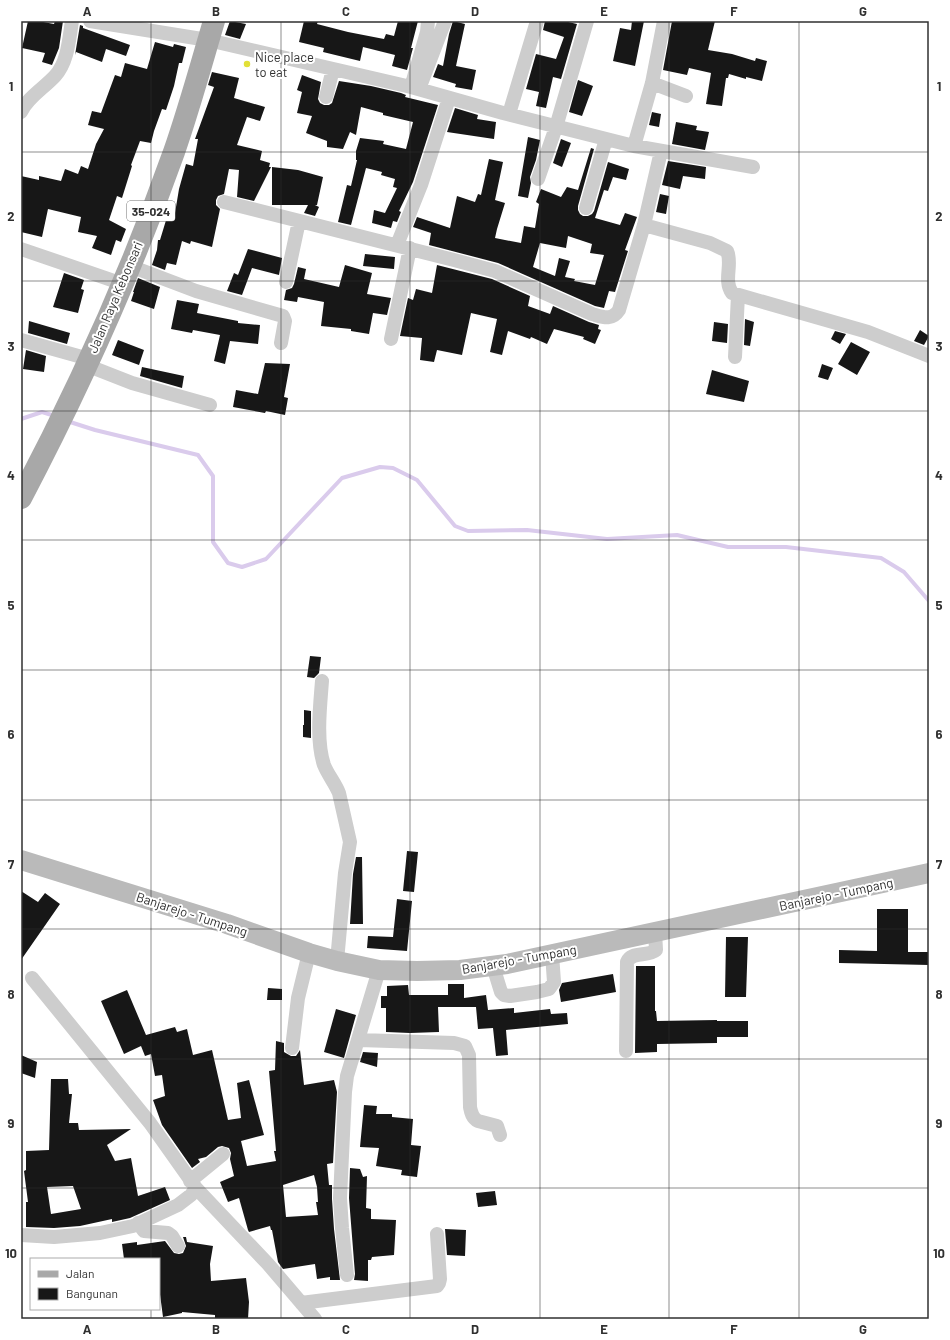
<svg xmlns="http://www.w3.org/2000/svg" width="950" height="1340" viewBox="0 0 950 1340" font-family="Barlow,sans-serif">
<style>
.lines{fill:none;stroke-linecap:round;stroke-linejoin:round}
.stream{stroke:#dacbec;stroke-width:4}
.building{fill:#171717;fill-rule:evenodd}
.minor{stroke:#cdcdcd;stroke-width:14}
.secondary{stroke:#bababa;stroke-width:20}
.primary{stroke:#a8a8a8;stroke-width:22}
.grid{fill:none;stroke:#303030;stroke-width:1;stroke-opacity:0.55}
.poi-dot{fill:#e2e037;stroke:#fff;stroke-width:1.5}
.labels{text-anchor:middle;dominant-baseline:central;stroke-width:4;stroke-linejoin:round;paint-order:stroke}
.shield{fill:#fff;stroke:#6e6e6e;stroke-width:1}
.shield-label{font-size:12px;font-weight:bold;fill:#303030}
.poi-label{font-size:13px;fill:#303030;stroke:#fff;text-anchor:start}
.street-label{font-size:13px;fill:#303030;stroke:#fff}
.neatline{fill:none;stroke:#303030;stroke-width:1.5}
.grid-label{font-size:13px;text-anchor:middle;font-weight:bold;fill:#303030}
</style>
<rect width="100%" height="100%" fill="#fff"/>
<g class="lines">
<!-- stream -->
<path class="stream" d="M21,419l21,-7 13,4
M67,421l28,9 103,25 15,21v66l15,21 14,4 24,-8 76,-81 38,-11 13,1 24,12 38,46 13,5 59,-1 80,9 70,-4 51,12h58l95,11 23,14 25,29"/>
</g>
<!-- building -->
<path class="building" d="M28,21h10l16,3 1,-3h8l-4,27 -7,17 -10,-3 3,-9 -23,-5z
M230,21l16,3 -6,15 -15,-4z
M304,21h14l-1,3 31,8 36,7 2,-5 8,2 4,-15h20l-7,27h2l-6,22 -15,-4 3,-11 -32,-8 -3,14 -37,-9 1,-4 -25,-6z
M453,21l12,3 -9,42 20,4 -4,20 -17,-3 1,-3 -23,-7 5,-13 5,2 6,-32z
M545,21h19l13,3 -16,55 -8,-2 -7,31 -10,-2 3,-14 -13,-3 10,-35 20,5 8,-22 -21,-7z
M632,21h12l-9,45 -22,-5 7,-33 11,2z
M672,21h43l-7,29 24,4 23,7 1,-3 11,3 -5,20 -16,-4v2l-17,-5 -1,4h-2l-4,28 -16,-2 5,-31 -22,-5 -2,7 -24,-5z
M80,25l3,1v2l47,17 -4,11 -20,-7 -4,13 -26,-10 -1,3z
M155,42l18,5 1,-3 12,3 -4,16h-3l-5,23 -8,24 -4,-1 -8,22 -3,12 -11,-2 -9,24 1,1 -10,32 -5,-2 -8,24 17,9 -5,13 -5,-2 -5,15 -19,-7 5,-12 -19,-4 3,-15 -33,-8 -6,28 -21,-5v-56l18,4v-4l22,5 4,-12 13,5 3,-8 7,3 8,-25 8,-15 -16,-4 4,-14 9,2 14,-38 6,2 4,-14 22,6z
M212,72l27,6 -5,20 31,9 -5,14 -13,-4 -10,28 25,6 -2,9 10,3 -1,4h2l-17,34 -17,-4 2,-27 -10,-1 -5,25 -6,2 -2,4v5l4,4 -8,38 -21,-6 -1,3 -8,-3 -6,24 -9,-2 -2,7 -13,-5 5,-15 1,-10h2l7,-23 7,2 5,-30 7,-25 7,2 5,-27h-3l19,-52 -6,-2z
M302,75l19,7 -3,17 2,4 4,2h5l3,-2 7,-22 32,5 30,7 5,2 -1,2 33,8 -25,77 -14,29 2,1 -4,10 -4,-1 -2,7 -19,-5 2,-13 11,3 12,-25 -4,-1 2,-8 -14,-4 1,-3 -16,-4 -15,57 -13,-3 9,-37 4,1 6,-26h-1v-9l4,-13 24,3 -1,3 23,5 7,-27 -30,-7v-2l-22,-6 -5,28 -6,-3 -7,17 -16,-2v-6l-21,-8 6,-17 -15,-3 5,-21 -5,-2z
M578,80l15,6 -11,30 -13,-4z
M455,108l23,7 -1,4 19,3 -2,17 -47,-7z
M652,112l9,2 -2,13 -10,-2z
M676,122l21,4 -1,4 13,2 -4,18 -33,-6z
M528,137l12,3 -4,20 -6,17 1,6 -3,15 -10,-2z
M561,139l10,4 -9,24 -9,-4z
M591,148l3,1 -16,57v4l2,4 3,2h5l4,-2 2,-3 14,-49 21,7 -3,11 -13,-3 -5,14 -4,-1 -9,28 25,7 5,-12 12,4 -12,33 3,1 -13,41 -6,-1 -5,17 -9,-2 -97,-43 -69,-18 2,-12 -18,-6 4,-10 33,11 7,-32 18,6 3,-8 3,1 8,-36 14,3 -8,38 10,3 -8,26 -2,9 26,5 3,-17 11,2 4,-24 -3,-2 5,-13 20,8 6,-10 11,3zM568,236l24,8 -2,9 14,2 -9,30 -21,-4 1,-2 -10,-2 5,-16 -11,-3 -4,18 -22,-9 7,-24 26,5z
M668,161l38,6 -1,12 -22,-3 -3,13 -18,-4z
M272,167l26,3 25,7 -6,28h-2l4,2 -4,9 -11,-3 4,-8h-36z
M660,194l9,2 -3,18 -10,-2z
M248,249l34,9 -3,17 -27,-7 -10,27 -15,-4 7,-18 4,2z
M365,254l30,3 -1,12 -31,-3z
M345,265l27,8 -5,21 24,4 -4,17 -14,-2 -4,21 -18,-3v-2l-30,-3 3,-24 -26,-5 -1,5 -13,-2 2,-10 6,-2 2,-4 4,-17 8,2 -2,10 35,8z
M437,265l55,14 38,17 -2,10 22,8 3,-8 36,16 10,3 -1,4 3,1 -6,14 -12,-5 1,-2 -30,-8 -7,15 -16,-7 -1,2 -22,-8 -6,24 -12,-3 7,-33 -26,-6 -9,42 -25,-5 -3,12 -14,-2 2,-22 -22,-2 8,-38 5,2 3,-11 16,4z
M64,273l20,7 -3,9 3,1 -6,23 -25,-6z
M138,278l22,9 -6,22 -23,-8 3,-9h-1z
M177,300l22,4 -2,9 41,8v2l22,2 -2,19 -28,-3 -5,23 -11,-3 6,-26 -27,-5 -1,3 -21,-4z
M745,319l9,3 -4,24 -6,-1z
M29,321l41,12 -3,11 -39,-11z
M714,322l14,2 -1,19 -15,-2z
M920,330l9,6 -5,9 -10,-4z
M835,331l11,3 -6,10 -9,-5z
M118,340l26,10 -5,15 -27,-10z
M851,342l19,10 -13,23 -19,-11z
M26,350l20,6 -2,16 -21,-3z
M265,363l25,1 -6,33 4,1 -3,17 -19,-4 -1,2 -32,-6 3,-17 22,4z
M822,364l11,4 -5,12 -10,-3z
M142,367l42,9 -2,12 -42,-12z
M712,370l37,11 -5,21 -38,-8z
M310,656l11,1 -2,16 -5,5 -7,-1z
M304,710l7,1v27l-8,-1v-12h1z
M407,851l11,1 -4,40 -11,-1z
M356,857h6l1,67h-13l3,-50z
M21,891l17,11 7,-9 15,11 -39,56z
M397,899l15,2 -5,50 -40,-3 1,-12 25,1z
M877,909h31v43h21v13l-90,-2v-13l38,1z
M726,937h22l-2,60h-21z
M636,966h19v45h1l1,10 60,-1v1h31v16h-31v6l-60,1v8l-22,1z
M613,974l3,18 -55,10 -2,-12 3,-7z
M448,984h16v14l22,-3 2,15 26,-2v5l36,-4 1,5 16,-1 1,11 -62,6 2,25 -12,1 -3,-28 -15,1 -2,-22h-38l1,25 -29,1 -24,-1v-24h-5v-12h6v-10l21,-1 1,10h39z
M268,988l14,1v11h-15z
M127,990l19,45 29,-8 2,5 10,-3 6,26 19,-5 16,70 13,-2 -4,-35 12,-3 15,55 -23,6 6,25 29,-5 -2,-10h2l-7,-80 6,-1 1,-29 8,2v9l7,4h5l4,-6 4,35 30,-5 3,12 -4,71 -6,1 2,21h3v14l2,30 6,51h-10v-3l-13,2 -2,-15 -32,5 -5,-7 -6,-32h-1l-1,-4 -21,6 -1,-2 -9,-32 -11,4 -8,-20 14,-6 -4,-17 1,-6 -2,-5 -7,-2 -4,1 -12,10 -8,2 2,3 -8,6 -30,-43 -9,-25 12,-4 -3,-21 -7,1 -4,-22 -6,2 -4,-10 -17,8 -23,-53zM314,1175l3,12 1,15h-2l2,13 -32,2 -3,-32z
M336,1009l20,6 -12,43 -20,-6z
M363,1052l15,1 -1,14 -17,-5z
M21,1055l16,7 -2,16 -14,-5z
M51,1079h17l1,15h3l-3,29h9l1,7 52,-1 -24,16 8,16 16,-3 7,38 27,-9 5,13 -40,18 -18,4v-3l-32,7 -26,2 -28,-1v-25h2l-4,-31 2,-1v-19l23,-1zM73,1186l8,23 -30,5 -4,-27z
M364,1105l13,1 -1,8h16v3l21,2 -2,26 10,1 -4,31 -16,-2 1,-5 -26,-4 3,-18 -19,-1z
M350,1168l10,1 3,8 4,-1 -1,32 5,1v10l25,1 -2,35 -22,2 -1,3h-3v21l-14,-1 1,-6 -6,-76z
M495,1191l2,14 -19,2 -2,-14z
M445,1229l21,1 -1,26 -18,-1z
M183,1237h3l1,5 26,4 -3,18 1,17 35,-3 3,24 -1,17h-33v-4l-33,-3v1l-19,4 -4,-30v-28h-35l-2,-15 15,-2v3l28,-4 9,12 5,1 4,-1 3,-7z"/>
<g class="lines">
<!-- minor -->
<path class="minor" d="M90,21l118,19 203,47 92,26 131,33 119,21
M652,83l34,13
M412,84l15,-52 1,-11
M419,89l26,-68
M326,97l7,-28
M21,112c6,-14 23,-24 34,-36 13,-14 14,-37 17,-55
M509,114l28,-93
M634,146l18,-63 12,-62
M538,179l18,-52 31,-106
M224,202l230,58 41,11 97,43c11,3 20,7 27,-4l25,-85 17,-74
M586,208l20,-69
M644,225l66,18 17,8c6,13 -4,29 5,42l136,39 61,24
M397,245l24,-60 28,-87
M21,249l102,35
M130,266l66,25 87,25 2,5 -4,22
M286,282l13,-61
M391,339l19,-91
M21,340l68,19
M735,357l3,-62
M86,365l46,18 78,22
M322,681c-2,26 -6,60 2,84 4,10 11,18 15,28l11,49 -5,31 -8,88
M493,966l8,26 3,3 6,1 27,-4 12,-3 5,-7 -2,-28
M359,1040l95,3 11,3 4,9 1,52c1,5 2,11 8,14l19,5 3,9
M292,1048l6,-50 11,-45
M626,1051l1,-89c4,-11 21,-5 29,-12l-1,-18
M190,1181l33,-27
M196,1188l72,76 47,55
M138,1223l6,8 24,2 4,3 6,10
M21,1235l33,2 46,-4 33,-7 45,-21 13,-10 5,-7 -46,-65 -118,-145
M347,1275l-5,-47 -2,-30 5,-106 2,-16 32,-106
M301,1303l136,-17 2,-3 1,-4 -3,-45"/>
<!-- secondary -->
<path class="secondary" d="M21,860l206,64 82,29 28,8 42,9 38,1 43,-1 47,-6 422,-91"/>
<!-- primary -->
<path class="primary" d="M21,498c59,-112 111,-228 153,-346 15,-43 27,-87 40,-131"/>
</g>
<!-- grid -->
<path class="grid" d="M151,21v1238M281,21v1298M410,21v1298M540,21v1298M669,21v1298M799,21v1298M21,152h908M21,281h908M21,411h908M21,540h908M21,670h908M21,800h908M21,929h908M21,1059h908M21,1188h908M151,1309v10"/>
<!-- markers -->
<circle class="poi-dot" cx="247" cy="64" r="4"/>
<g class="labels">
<!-- shield labels -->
<rect class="shield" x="127" y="201" width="48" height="20" rx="3"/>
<g class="shield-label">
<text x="151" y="211">35-024</text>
</g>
<!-- poi labels -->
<g class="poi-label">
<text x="255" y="57">Nice place<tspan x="255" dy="15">to eat</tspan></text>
</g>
<!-- street labels -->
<g class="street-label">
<text transform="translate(115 297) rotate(-67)">Jalan Raya Kebonsari</text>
<text transform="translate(836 894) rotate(-12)">Banjarejo - Tumpang</text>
<text transform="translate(192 914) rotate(18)">Banjarejo - Tumpang</text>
<text transform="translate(519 959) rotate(-10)">Banjarejo - Tumpang</text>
</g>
</g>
<!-- border -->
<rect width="950" height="1340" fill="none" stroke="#ffffff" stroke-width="44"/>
<!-- legend -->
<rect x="30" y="1258" width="130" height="52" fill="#ffffff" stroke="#acacac"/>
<rect x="38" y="1271" width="20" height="6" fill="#a8a8a8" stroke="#acacac"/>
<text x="66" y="1278" font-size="12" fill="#303030">Jalan</text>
<rect x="38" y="1288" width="20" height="12" fill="#171717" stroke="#acacac"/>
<text x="66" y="1298" font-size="12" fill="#303030">Bangunan</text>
<rect x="22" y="22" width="906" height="1296" class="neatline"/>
<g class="grid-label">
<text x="87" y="16">A</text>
<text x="216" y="16">B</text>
<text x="346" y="16">C</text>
<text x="475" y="16">D</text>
<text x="604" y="16">E</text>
<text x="734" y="16">F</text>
<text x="863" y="16">G</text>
<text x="11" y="91">1</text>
<text x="939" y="91">1</text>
<text x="11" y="221">2</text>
<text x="939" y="221">2</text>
<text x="11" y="351">3</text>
<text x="939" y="351">3</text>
<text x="11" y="480">4</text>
<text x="939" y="480">4</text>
<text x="11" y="610">5</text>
<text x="939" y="610">5</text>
<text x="11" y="739">6</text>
<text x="939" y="739">6</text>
<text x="11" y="869">7</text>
<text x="939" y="869">7</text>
<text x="11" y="999">8</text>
<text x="939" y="999">8</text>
<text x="11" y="1128">9</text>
<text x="939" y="1128">9</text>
<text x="11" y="1258">10</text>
<text x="939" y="1258">10</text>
<text x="87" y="1334">A</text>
<text x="216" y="1334">B</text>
<text x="346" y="1334">C</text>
<text x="475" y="1334">D</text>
<text x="604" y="1334">E</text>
<text x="734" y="1334">F</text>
<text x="863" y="1334">G</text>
</g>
</svg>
